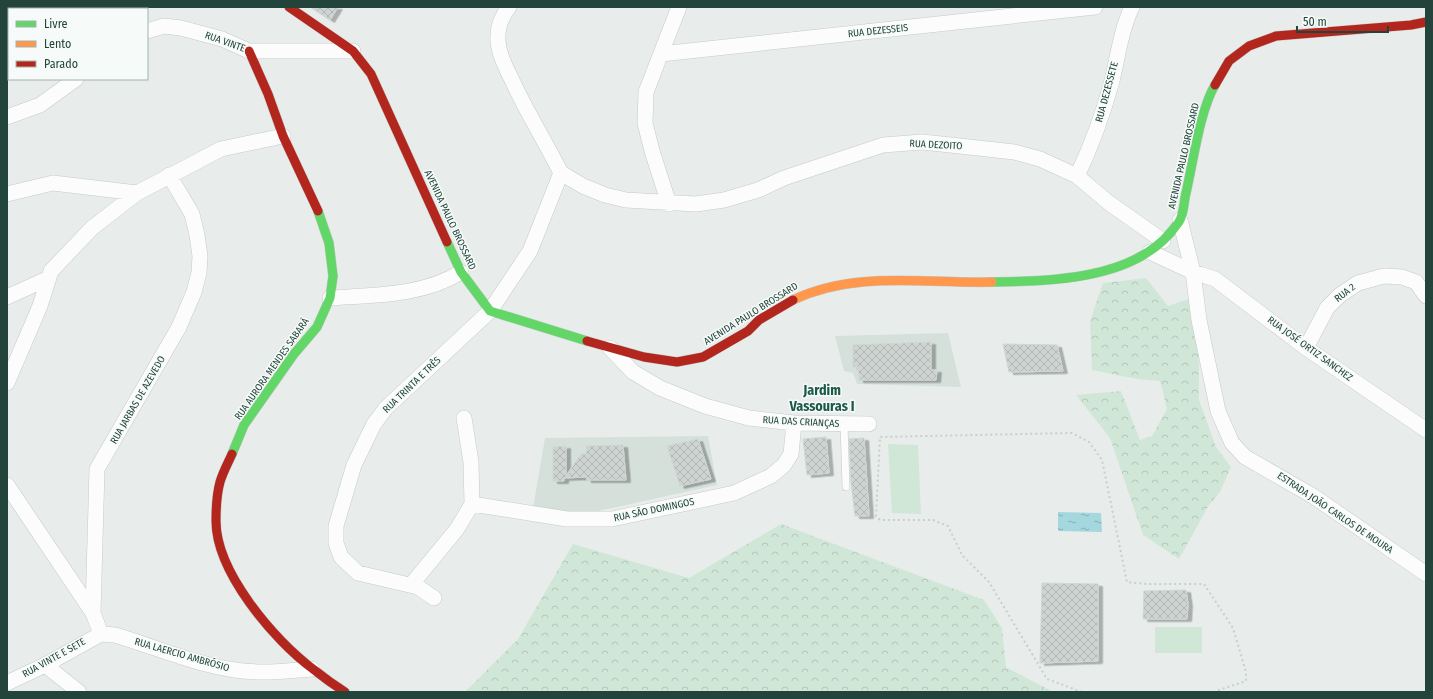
<svg xmlns="http://www.w3.org/2000/svg" width="1433" height="699" viewBox="0 0 1433 699" font-family="'Fira Sans Condensed',sans-serif">
<style>
.built{fill:#d5e0db}
.forest{fill:url(#forest-crowns)}
.green{fill:#d0e7d7}
.water{fill:url(#water-ripples)}
.building{fill:url(#building-cross-hatch);stroke:#d0d6d4;filter:url(#shadow)}
.lines{fill:none;stroke-linecap:round;stroke-linejoin:round}
.lane-casing{stroke:#c5cac8;stroke-width:8}
.street-casing{stroke:#c5cac8;stroke-width:16}
.fast-casing{stroke:#c3cbc8;stroke-width:10}
.slow-casing{stroke:#c3cbc8;stroke-width:10}
.jam-casing{stroke:#c3cbc8;stroke-width:10}
.path{stroke:#c6cfcd;stroke-width:2;stroke-dasharray:2 3;stroke-linecap:butt}
.lane{stroke:#fcfcfc;stroke-width:7}
.street{stroke:#fcfcfc;stroke-width:15}
.fast{stroke:#63d668;stroke-width:9}
.slow{stroke:#ff974d;stroke-width:9}
.jam{stroke:#b3261e;stroke-width:9}
.labels{text-anchor:middle;dominant-baseline:central;stroke-width:3;stroke-linejoin:round;paint-order:stroke}
.street-label{font-size:10px;fill:#22443a;stroke:#f6fbf9}
.district-label{font-size:14px;font-weight:bold;fill:#1b5949;stroke:#f6fbf9}
</style>
<defs>
<pattern id="forest-crowns" width="20" height="18" patternUnits="userSpaceOnUse"><rect width="20" height="18" fill="#d0e7d7"/><path d="M2 6a3 3 0 1 1 6 0M12 15a3 3 0 1 1 6 0" fill="none" stroke="#b2c7b9"/></pattern>
<pattern id="water-ripples" width="26" height="14" patternUnits="userSpaceOnUse"><rect width="26" height="14" fill="#a5d7de"/><path d="M2 4q2-2 4 0t4 0M15 11q2-2 4 0t4 0" fill="none" stroke="#86b0b5"/></pattern>
<pattern id="building-cross-hatch" width="8" height="8" patternUnits="userSpaceOnUse"><rect width="8" height="8" fill="#ced4d2"/><path d="M0 0l8 8M0 8l8-8" fill="none" stroke="#b1b7b5"/></pattern>
<filter id="shadow"><feDropShadow dx="4.5" dy="2.5" stdDeviation="0" flood-color="#0004"/></filter>
</defs>
<rect width="100%" height="100%" fill="#e8edeb"/>
<!-- built -->
<path class="built" d="M948,333l13,54 -104,-3 -4,-11 -9,-2 -9,-35z
M708,436l9,49 -132,29 -52,-6 12,-70z"/>
<!-- forest -->
<path class="forest" d="M1146,278l22,28 21,-7 6,30 4,36v35l17,47 15,20 -11,25 -11,13 -30,54 -36,-24 -33,-97 -34,-43 45,-4 19,49 12,-4 15,-27 -7,-28 -23,-2 -45,-9 -2,-49 13,-38z
M781,524l203,76 18,28 4,39 47,25h-588l53,-53 55,-95 116,34z"/>
<!-- green -->
<path class="green" d="M888,444l30,1 3,69 -29,-1z
M1155,627h47v26h-47z"/>
<!-- water -->
<path class="water" d="M1058,512l43,1 1,19 -44,-1z"/>
<!-- building -->
<path class="building" d="M310,7h28l-8,13z
M931,342v28h6l-1,10h-77l-1,-13h-5v-22z
M1003,344l54,1 6,26 -54,1z
M826,437l3,36 -22,2 -4,-36z
M864,438l5,78h-14l-4,-34 -2,-43z
M698,439l13,40 -31,7 -13,-40z
M623,445l3,35h-39l-1,-3 -22,1v3h-11v-34l13,-1v30l15,-22h5l1,-8z
M1042,583l56,1v77l-58,2z
M1186,590l2,14 -1,15h-44l1,-28z"/>
<g class="lines">
<!-- lane casing -->
<g class="lane-casing">
<path id="lane" d="M844,424l2,63"/>
</g>
<!-- street casing -->
<g class="street-casing">
<path id="street" d="M509,7c-8,10 -12,20 -11,34 1,13 7,25 13,37 15,33 34,63 50,95
M147,31l17,-5 17,2 41,11 27,12h104
M661,54l434,-47
M7,117l33,-12 36,-26
M561,173l22,13 22,9 21,5 70,4 28,-4 34,-10 26,-12 99,-33 39,-3 38,4 54,6 26,7 37,17 32,27 54,38
M1077,176c15,-31 26,-62 35,-95 6,-25 9,-51 20,-74
M7,194l46,-11 84,10
M669,204l-17,-53 -7,-28 1,-31 33,-85
M1180,220l13,52 6,48 19,91 14,32 13,14 68,39 113,78
M1150,252l43,20 22,7 91,69 120,82
M7,297l42,-19
M330,298c44,-3 93,-2 131,-26
M610,348l23,24 27,16 45,18 44,12 45,5 75,1
M1306,348l21,-40 13,-13 18,-12 26,-7 18,1 14,5 10,14
M7,383l33,-77 11,-35 41,-43 45,-35 84,-44 62,-13
M7,485l86,128
M472,504l95,15h45l122,-26 37,-17 13,-11 7,-11 3,-31
M411,585l46,-56 15,-25 -1,-42 -7,-44
M434,598l-16,-11 -60,-14 -17,-16 -5,-14v-17l18,-61 20,-41 12,-16 104,-97 40,-60 31,-78
M101,634l-8,-21 4,-144 82,-142 15,-35 5,-19 1,-17 -3,-21 -5,-21 -23,-39
M101,634l14,1c40,12 79,29 120,35 26,4 52,1 77,-1
M45,665l34,27
M7,683l38,-18 56,-31"/>
</g>
<!-- fast casing -->
<g class="fast-casing">
<path id="fast" d="M447,242l14,30 29,39 97,30
M992,282c58,-1 139,-2 179,-50 3,-4 7,-8 9,-12 4,-8 4,-19 6,-27 7,-30 14,-83 29,-108
M232,454l12,-29 50,-71 23,-27 13,-29 3,-22 -4,-33 -11,-32"/>
</g>
<!-- slow casing -->
<g class="slow-casing">
<path id="slow" d="M793,300c63,-30 132,-16 199,-18"/>
</g>
<!-- jam casing -->
<g class="jam-casing">
<path id="jam" d="M289,7l64,44 18,23 76,168
M249,51l19,43 15,42 35,75
M1215,85l14,-24 20,-15 27,-10 135,-11 15,-3
M587,341l57,16 33,5 26,-5 45,-26 11,-11 34,-20
M232,454c-4,9 -9,18 -12,28 -3,11 -4,27 -4,39 0,51 58,119 97,148 10,8 21,16 32,23"/>
</g>
<!-- path -->
<path class="path" d="M1082,692l-35,-13 -58,-97 -27,-27 -14,-29 -15,-6h-53l-4,-4 4,-79 192,-4 17,9 13,18 25,122 20,2h57l29,44 13,44v9l-33,11"/>
<!-- lane -->
<use href="#lane" class="lane"/>
<!-- street -->
<use href="#street" class="street"/>
<!-- fast -->
<use href="#fast" class="fast"/>
<!-- slow -->
<use href="#slow" class="slow"/>
<!-- jam -->
<use href="#jam" class="jam"/>
</g>
<g class="labels">
<!-- street labels -->
<g class="street-label">
<text transform="translate(878 31) rotate(-6)">RUA DEZESSEIS</text>
<text transform="translate(225 42) rotate(20)">RUA VINTE</text>
<text transform="translate(1107 92) rotate(-75)">RUA DEZESSETE</text>
<text transform="translate(936 145) rotate(3)">RUA DEZOITO</text>
<text transform="translate(1184 156) rotate(-77)">AVENIDA PAULO BROSSARD</text>
<text transform="translate(450 220) rotate(65)">AVENIDA PAULO BROSSARD</text>
<text transform="translate(1345 293) rotate(-38)">RUA 2</text>
<text transform="translate(751 314) rotate(-32)">AVENIDA PAULO BROSSARD</text>
<text transform="translate(1310 349) rotate(36)">RUA JOSÉ ORTIZ SANCHEZ</text>
<text transform="translate(272 369) rotate(-55)">RUA AURORA MENDES SABARÁ</text>
<text transform="translate(412 385) rotate(-44)">RUA TRINTA E TRÊS</text>
<text transform="translate(138 400) rotate(-60)">RUA JARBAS DE AZEVEDO</text>
<text transform="translate(801 422) rotate(3)">RUA DAS CRIANÇAS</text>
<text transform="translate(654 510) rotate(-12)">RUA SÃO DOMINGOS</text>
<text transform="translate(1335 513) rotate(34)">ESTRADA JOÃO CARLOS DE MOURA</text>
<text transform="translate(182 655) rotate(16)">RUA LAERCIO AMBRÓSIO</text>
<text transform="translate(54 658) rotate(-29)">RUA VINTE E SETE</text>
</g>
<!-- district labels -->
<g class="district-label">
<text x="822" y="390">Jardim<tspan x="822" dy="16">Vassouras I</tspan></text>
</g>
</g>
<!-- border -->
<rect width="1433" height="699" fill="none" stroke="#22443a" stroke-width="16"/>
<!-- legend -->
<rect x="8" y="8" width="140" height="72" fill="#f6fbf9" stroke="#a1b2ad"/>
<rect x="16" y="21" width="20" height="6" fill="#63d668" stroke="#a1b2ad"/>
<text x="44" y="28" font-size="12" fill="#22443a">Livre</text>
<rect x="16" y="41" width="20" height="6" fill="#ff974d" stroke="#a1b2ad"/>
<text x="44" y="48" font-size="12" fill="#22443a">Lento</text>
<rect x="16" y="61" width="20" height="6" fill="#b3261e" stroke="#a1b2ad"/>
<text x="44" y="68" font-size="12" fill="#22443a">Parado</text>
<!-- scale -->
<path d="M1297 26v6h91v-6" fill="none" stroke="#22443a" stroke-width="2"/>
<text x="1303" y="26" font-size="12" fill="#22443a" stroke="#f6fbf9" stroke-width="3" paint-order="stroke">50 m</text>
</svg>
